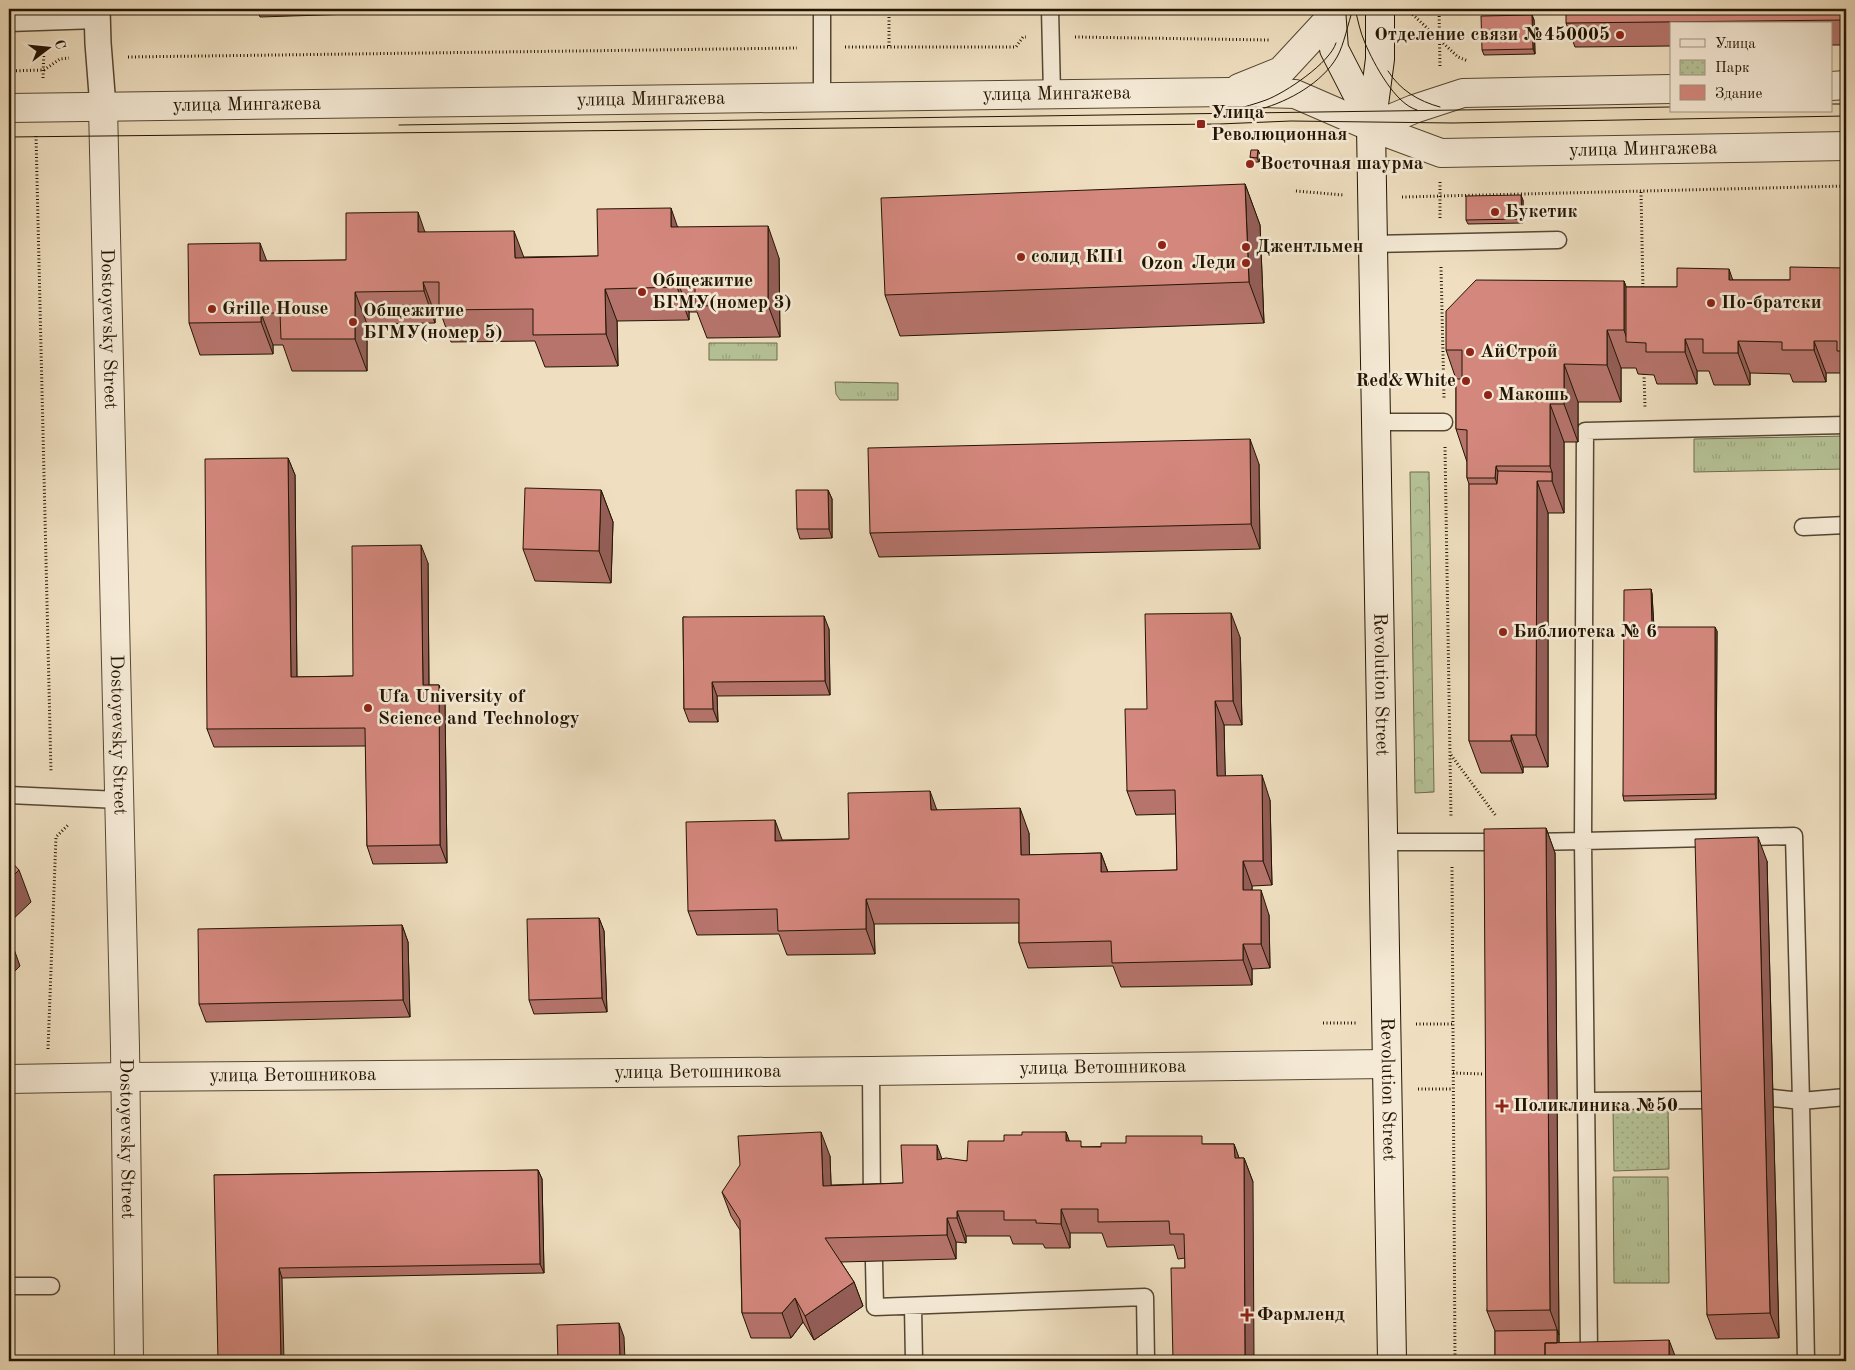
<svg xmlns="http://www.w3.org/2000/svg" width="1855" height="1370" viewBox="0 0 1855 1370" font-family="'Old Standard TT',serif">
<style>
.grass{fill:url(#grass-tufts);stroke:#6c6b4c}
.forest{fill:url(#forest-crowns);stroke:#6c6b4c}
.park{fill:url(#park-dots);stroke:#6c6b4c}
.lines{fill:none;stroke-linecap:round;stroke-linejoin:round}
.service-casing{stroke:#554732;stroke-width:19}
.pedestrian-casing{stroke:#554732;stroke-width:28}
.minor-casing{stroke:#554732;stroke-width:30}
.tertiary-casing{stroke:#554732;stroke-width:30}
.secondary-casing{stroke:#221402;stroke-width:30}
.path{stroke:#221402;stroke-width:3;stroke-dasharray:1 2.5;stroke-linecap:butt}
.service{stroke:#f5ead6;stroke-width:16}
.pedestrian{stroke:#f5ead6;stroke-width:25}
.minor{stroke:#f5ead6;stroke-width:28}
.tertiary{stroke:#f5ead6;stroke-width:28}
.secondary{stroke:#f5ead6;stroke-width:28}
.tram{stroke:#221402;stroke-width:1}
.wall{fill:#b6746c;stroke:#221402}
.shaded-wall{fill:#945e58;stroke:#221402}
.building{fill:#d4877d;stroke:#221402}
.poi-dot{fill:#8f2418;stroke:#f5ead6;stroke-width:2}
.labels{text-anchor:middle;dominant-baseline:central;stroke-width:5;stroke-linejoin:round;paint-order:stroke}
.poi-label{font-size:19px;font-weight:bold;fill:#221402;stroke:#f5ead6;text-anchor:start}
.street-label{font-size:19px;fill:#221402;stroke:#f5ead6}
</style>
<defs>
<pattern id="grass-tufts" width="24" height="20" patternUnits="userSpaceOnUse" patternTransform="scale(1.25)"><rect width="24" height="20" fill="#b5c296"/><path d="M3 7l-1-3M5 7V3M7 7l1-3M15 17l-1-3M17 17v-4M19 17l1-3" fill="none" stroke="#9ba680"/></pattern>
<pattern id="forest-crowns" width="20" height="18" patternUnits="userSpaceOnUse" patternTransform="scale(1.25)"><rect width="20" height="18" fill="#b5c296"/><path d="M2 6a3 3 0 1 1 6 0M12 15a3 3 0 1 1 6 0" fill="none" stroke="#9ba680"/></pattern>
<pattern id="park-dots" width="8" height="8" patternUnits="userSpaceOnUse" patternTransform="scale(1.25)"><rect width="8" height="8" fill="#b5c296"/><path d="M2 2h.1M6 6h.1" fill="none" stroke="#9ba680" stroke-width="1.8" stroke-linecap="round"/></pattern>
</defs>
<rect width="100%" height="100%" fill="#efdfc0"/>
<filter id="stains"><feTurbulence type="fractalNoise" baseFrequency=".004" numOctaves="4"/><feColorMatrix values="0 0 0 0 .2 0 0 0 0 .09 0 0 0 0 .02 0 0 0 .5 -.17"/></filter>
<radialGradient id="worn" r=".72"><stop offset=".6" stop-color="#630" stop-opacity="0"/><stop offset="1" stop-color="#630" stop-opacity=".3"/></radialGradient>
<!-- grass -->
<path class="grass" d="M709,343h68v17h-68z
M835,382l63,1v17h-58l-4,-6z
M1846,436v33l-152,3v-33z
M1613,1177h55l1,106h-55z"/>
<!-- forest -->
<path class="forest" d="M1410,472h19l5,320 -19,1z"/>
<!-- park -->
<path class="park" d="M1668,1108l1,61 -55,2 -1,-62z"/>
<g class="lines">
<!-- service casing -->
<g class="service-casing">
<path id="service" d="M1050,9l2,85
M9,23l88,-3
M822,97v-88
M1372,244l186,-4
M1376,422h68
M1803,527l43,-2
M9,795l110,5
M1383,842h123
M1530,842l53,-1 2,-410 261,-6
M871,1071l1,136
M1586,1101l124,-1
M874,1262l1,45 270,-10 1,64
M9,1286h42
M913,1306l1,55
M1614,1361l-25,-11 -6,-509 211,-5 7,265 -28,-3
M1806,1361l-5,-260 45,-4"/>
</g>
<!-- pedestrian casing -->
<g class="pedestrian-casing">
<path id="pedestrian" d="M97,9l1,34 5,64"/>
</g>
<!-- minor casing -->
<g class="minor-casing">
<g id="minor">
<path id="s1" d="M9,1079l116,-2 746,-6 515,-7"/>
</g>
</g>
<!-- tertiary casing -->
<g class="tertiary-casing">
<g id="tertiary">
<path d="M1831,86l15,-1"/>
<path d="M1239,88l42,-17 50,-54"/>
<path id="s2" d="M103,107l22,940 4,314"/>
<path id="s3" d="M9,108l1220,-16 66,2 76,33 70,26 405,-7"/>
<path d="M1371,127l43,-18 49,-16 208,-4"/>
</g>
</g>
<!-- secondary casing -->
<g class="secondary-casing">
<g id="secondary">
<path d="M1331,9l3,40 37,72"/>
<path id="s4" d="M1380,9v50l-9,68 21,1234"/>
</g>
</g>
<!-- path -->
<path class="path" d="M1277,9l19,1
M1439,9l1,59
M1410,12l48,45 10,4
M1075,37l194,3
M889,46v-37
M845,47h171l7,-10h3
M128,57l669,-9
M9,71l35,-1 16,-11 9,-1
M43,78l1,-31
M36,136l15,636
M1440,182v36
M1296,191l47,4
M1641,192l2,99
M1402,197l444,-11
M1441,267l3,131
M1644,374l1,33
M1445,447l6,371
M1451,755l45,61
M1452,867l3,494
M1323,1023h34
M1416,1024h37
M48,1049l8,-212 13,-13
M1453,1073l30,1
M1418,1089h35"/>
<!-- service -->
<use href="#service" class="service"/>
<!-- pedestrian -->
<use href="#pedestrian" class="pedestrian"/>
<!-- minor -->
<use href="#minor" class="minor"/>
<!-- tertiary -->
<use href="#tertiary" class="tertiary"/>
<!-- secondary -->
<use href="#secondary" class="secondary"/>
<!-- tram -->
<path class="tram" d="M1355,9c3,11 5,23 10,34 9,21 30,61 52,67
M1388,71c12,19 30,30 52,36
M1831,104h15
M1261,109c28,-8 61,-26 76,-52 7,-12 11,-34 16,-48
M1233,110c11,-3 22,-6 33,-10 19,-7 64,-37 70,-57
M399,125l1272,-18
M9,137l1210,-13 72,-3 161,2 394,-7"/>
</g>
<!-- wall -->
<path class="wall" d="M257,9h250l-247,8z
M1846,9v36h-15v-21h-160v22l-96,1 -9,-24z
M1532,15l2,5 1,34 -51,1 -2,-5z
M1258,150l2,5 -1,7h-7l-2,-5z
M1245,184l15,41 4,98 -364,13 -15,-41z
M1523,200v23l-55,1 -2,-4z
M678,227l101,31 1,79 -73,1 -10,-26h-8v8l-72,1 1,45 -73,1 -10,-26 -84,1 -10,-28h-6v9l-68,1v47h-75l-9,-26h-10v9l-73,1 -11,-32 78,-62 79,-1 79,-28 99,25 74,-1z
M1846,268v109l-1,-4h-19v9h-33l-3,-8 -40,-1v12h-36l-5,-14h-12v13h-40l-3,-9 -16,-1 -2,-6h-15v34h-43v40h-14v71h-16v254h-25v6h-42l-12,-32v-257l-2,-6v-16l-11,-33v-50l-10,-29 178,-69 2,6h51l56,-7h57z
M288,458l7,17 2,202 56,-1 75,-113 1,122h10l6,18 2,160 -74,1 -6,-18 -1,-100 -152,1 -7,-18z
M1259,464l1,85 -381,8 -9,-24z
M601,490l12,32 -2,61 -76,-2 -12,-32z
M828,490l4,9v39l-32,1 -3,-10z
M1651,589l1,5 2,33 63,4 -1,168 -92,2 -1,-5z
M683,617l146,12 1,66 -113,1 1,26h-29l-5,-13z
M1240,637l2,88h-18l1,51 45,24 2,85 -20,1v4l17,25 1,53 -18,1v16l-131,2 -8,-21 -85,2 -9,-25v-20l-145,1 1,30 -88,1 -8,-21 -82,1 -9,-24 94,-71 67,-1 88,-29 92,23v22l72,-2 7,19 69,-2 -1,-56 -40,1 -9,-24 20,-82z
M1546,828l9,25 4,490 -64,18v-30l-8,-20z
M1767,861l12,477 -63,1 -9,-24z
M599,918l5,13 3,81 -73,2 -5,-14z
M402,925l6,17 2,75 -204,5 -7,-18z
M1066,1132l3,9 14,6 122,-3h29l5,14h5l9,24 -68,86v-10l-7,1 -4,-14 -67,2 -5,-14h-32v15h-25l-2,-4h-30l-3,-8h-44v7l-10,-1v17l-115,3 13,20 9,24 -49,34 -11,-18 -12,16h-40l-9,-25 -2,-83 -9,-14 -9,-24 108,-36 1,29 72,-2 39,-24 25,2 37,-20 18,-6z
M538,1170l4,9 2,94 -262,5 -68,-103z"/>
<!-- shaded-wall -->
<path class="shaded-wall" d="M1532,15l2,5 1,34 -2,-5z
M1258,150l2,5 -1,7 -2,-4z
M1245,184l15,41 4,98 -15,-41z
M1521,195l2,5v23l-1,-4z
M671,208l11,32 -11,-13z
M418,212l11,32 -11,-12z
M768,226l11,32 1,79 -12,-32z
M514,231l12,32 -11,-5z
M260,243l12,32 -12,-14z
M1729,269l11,32 -11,-21z
M677,280l12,32v8l-12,-33z
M1624,281l14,38 -10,23 -4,-12z
M423,282l12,32v9l-11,-32z
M605,289l12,32 1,45 -12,-32z
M355,292l12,32v47l-12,-32z
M261,313l12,32v9l-12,-32z
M1607,330l14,38v34l-14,-37z
M1685,339l12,32v13l-12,-32z
M1738,341l12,32v12l-12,-32z
M1814,341l12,32v9l-12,-32z
M1564,364l14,38v40l-14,-38z
M1550,404l14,38v71l-12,-32v-9l-2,-6z
M1250,439l9,25 1,85 -9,-25z
M288,458l7,17 2,219 -6,-17z
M1496,466l13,37v13l-14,-38z
M1537,481l11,32v254l-12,-32z
M601,490l12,32 -2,61 -12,-32z
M828,490l4,9v39l-3,-9z
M421,545l7,18 1,140 -6,-18z
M1651,589l1,5 2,38 -2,-5z
M1231,613l9,24 2,88 -9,-24z
M824,616l5,13 1,66 -5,-14z
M1715,627l2,4 -1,168 -1,-5z
M712,682l5,14 1,26 -5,-13z
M439,685l6,18 2,160 -7,-18z
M1215,701l9,24 2,76 -9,-25z
M1511,735l12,32v6l-12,-32z
M1262,775l8,25 2,85 -9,-24z
M930,791l9,25 -8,-6z
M1020,808l9,25 1,47 -9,-25z
M775,820l9,25 -9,-4z
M1546,828l9,25 4,482 -9,-25z
M1758,837l9,24 12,477 -9,-25z
M1101,853l9,25 -9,-6z
M1243,861l9,25v29l-9,-25z
M19,870l12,32 -22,21v-43z
M1261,890l8,25 1,53 -9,-24z
M866,899l8,25 1,30 -9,-25z
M599,918l5,13 3,81 -5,-14z
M402,925l6,17 2,75 -7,-17z
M9,935l11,31 -11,11z
M1243,944l9,25v16l-9,-25z
M821,1132l9,24 2,54 -9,-24z
M1066,1132l9,25 -9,-16z
M1234,1144l9,25 -8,-11z
M937,1145l9,25 -9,-10z
M1244,1158l9,24 1,179h-9z
M538,1170l4,9 2,94 -4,-9z
M1061,1209l9,24v15l-9,-24z
M957,1211l9,25v7l-9,-25z
M947,1218l9,24v17l-9,-24z
M279,1268l3,10 2,83h-3z
M854,1282l9,24 -49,34 -9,-24z
M795,1298l8,24 -12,16 -9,-25z
M619,1323l5,14 1,24h-5z
M1557,1330l2,5v26h-2z
M1669,1340l8,21h-8z"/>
<!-- building -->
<path class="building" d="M1566,9h280v11l-280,3z
M1532,15l1,34 -51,1 -1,-34z
M1251,150h7l-1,8 -7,-1z
M1245,184l4,98 -364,13 -4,-97z
M1521,195l1,24 -56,1v-24z
M671,208v19l97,-1v79l-73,1v-27l-18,1v7l-72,2 1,45 -73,1v-26l-94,1v-28h-16l1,9 -69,1v47h-74l-1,-26h-19v9l-72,1 -1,-79 72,-1v18l86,-1v-47l72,-1v20l96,-1 1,27 83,-2 -1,-47z
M1790,267l56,1v83h-9v-10h-23v9h-32v-8l-44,-1v12h-35v-14h-18v13h-39v-9l-20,-1v-55h51v-19l52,1v11h61z
M1476,280l148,1v49h-17v35l-43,-1v40h-14v62h-54l-1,12h-28v-48l-11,-1v-50h6v-29h-16v-39z
M1250,439l1,85 -381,9 -2,-85z
M288,458l3,219 62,-1 -1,-130 69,-1 2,140h16l1,160 -73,1 -2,-118 -158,1 -2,-270z
M1498,471l54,1v9h-15l-1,254h-25v6h-42v-257h28z
M525,488l76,2 -2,61 -76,-2z
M796,490h32l1,39h-32z
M1651,589l1,38h63v167l-92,2 1,-206z
M1231,613l2,88h-18l2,75 45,-1 1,86h-20v29h18v54h-18v16l-131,3 -1,-22 -92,2v-44h-153v30l-88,2 -1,-22 -89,2 -2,-89 89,-2v21l74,-2 -1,-46 82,-2 1,19 89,-2 1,47 80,-2v19l76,-2 -2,-80 -48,1 -2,-82h22l-2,-95z
M824,616l1,65 -113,1 1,27h-29l-1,-92z
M1546,828l4,482 -63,1 -3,-482z
M1758,837l12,476 -63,2 -12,-476z
M9,859l10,11 -10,10z
M599,918l3,80 -73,2 -2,-81z
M402,925l1,75 -204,4 -1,-75z
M821,1132l2,54 80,-3 -2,-38h36v15l9,-2 21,3 1,-20h36v-6h18v-3h44v9h15v6h20v-4h25v-7h76v8h32l1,14h9l1,203h-72l-2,-93h14l-1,-34h-14l-1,-13 -71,1v-13h-37v15l-25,-1v-3h-32v-9h-47v7h-10v17l-122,3 29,44 -49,34 -10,-18 -13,15h-40l-2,-93 -18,-28 18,-27 -2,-29z
M538,1170l2,94 -261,4 2,93h-63l-4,-186z
M619,1323l1,38h-62l-1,-36z
M1557,1330v13h-12v18h-50v-30z
M1669,1340v21h-124v-18z"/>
<!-- markers -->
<g class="poi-dot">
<circle cx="1620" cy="35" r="5"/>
<rect x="1196" y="119" width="10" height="10" rx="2.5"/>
<circle cx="1250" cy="164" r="5"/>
<circle cx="1495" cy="212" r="5"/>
<circle cx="1162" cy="245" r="5"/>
<circle cx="1246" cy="247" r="5"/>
<circle cx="1021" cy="257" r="5"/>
<circle cx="1246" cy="263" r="5"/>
<circle cx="642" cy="292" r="5"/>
<circle cx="1711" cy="303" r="5"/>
<circle cx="212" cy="309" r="5"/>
<circle cx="353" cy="322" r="5"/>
<circle cx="1470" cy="352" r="5"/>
<circle cx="1466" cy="381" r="5"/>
<circle cx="1488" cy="395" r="5"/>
<circle cx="1503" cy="632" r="5"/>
<circle cx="368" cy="708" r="5"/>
<path d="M1499.5 1098.5h5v5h5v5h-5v5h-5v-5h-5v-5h5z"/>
<path d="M1244.5 1307.5h5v5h5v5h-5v5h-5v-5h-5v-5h5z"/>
</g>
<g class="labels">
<!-- poi labels -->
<g class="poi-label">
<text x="1610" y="35" text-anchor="end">Отделение связи №450005</text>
<text x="1211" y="113">Улица<tspan x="1211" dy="22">Революционная</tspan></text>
<text x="1260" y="164">Восточная шаурма</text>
<text x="1505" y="212">Букетик</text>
<text x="1256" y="247">Джентльмен</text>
<text x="1031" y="257">солид КП1</text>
<text x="1236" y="263" text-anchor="end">Леди</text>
<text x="1162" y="264" text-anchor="middle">Ozon</text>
<text x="652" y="281">Общежитие<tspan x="652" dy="22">БГМУ(номер 3)</tspan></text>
<text x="1721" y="303">По-братски</text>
<text x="222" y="309">Grille House</text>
<text x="363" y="311">Общежитие<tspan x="363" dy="22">БГМУ(номер 5)</tspan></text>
<text x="1480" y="352">АйСтрой</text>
<text x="1456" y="381" text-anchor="end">Red&amp;White</text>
<text x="1498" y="395">Макошь</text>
<text x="1513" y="632">Библиотека № 6</text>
<text x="378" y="697">Ufa University of<tspan x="378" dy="22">Science and Technology</tspan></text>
<text x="1513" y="1106">Поликлиника №50</text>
<text x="1257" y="1315">Фармленд</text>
</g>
<!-- street labels -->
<g class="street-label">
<text stroke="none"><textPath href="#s3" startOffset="1048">улица Мингажева</textPath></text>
<text stroke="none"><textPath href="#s3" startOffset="642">улица Мингажева</textPath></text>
<text stroke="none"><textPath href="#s3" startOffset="238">улица Мингажева</textPath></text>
<text stroke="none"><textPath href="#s3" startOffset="1646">улица Мингажева</textPath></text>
<text stroke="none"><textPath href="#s2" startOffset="222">Dostoyevsky Street</textPath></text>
<text stroke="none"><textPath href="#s4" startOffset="676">Revolution Street</textPath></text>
<text stroke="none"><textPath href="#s2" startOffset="628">Dostoyevsky Street</textPath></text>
<text stroke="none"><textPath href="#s1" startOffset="1094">улица Ветошникова</textPath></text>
<text stroke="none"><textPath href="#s1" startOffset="689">улица Ветошникова</textPath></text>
<text stroke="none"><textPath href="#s1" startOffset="284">улица Ветошникова</textPath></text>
<text stroke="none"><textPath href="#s4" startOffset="1081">Revolution Street</textPath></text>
<text stroke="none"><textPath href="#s2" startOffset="1032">Dostoyevsky Street</textPath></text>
</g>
</g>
<!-- margin -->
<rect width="1855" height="1370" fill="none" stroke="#efdfc0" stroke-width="30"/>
<rect x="10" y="10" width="1835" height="1350" fill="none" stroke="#221402" stroke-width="2.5"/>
<rect x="15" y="15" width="1825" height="1340" fill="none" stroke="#221402"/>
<!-- legend -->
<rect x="1670" y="22" width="162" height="90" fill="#f5ead6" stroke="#a19481"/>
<rect x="1680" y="39" width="25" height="8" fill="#f5ead6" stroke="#a19481"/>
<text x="1715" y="48" font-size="15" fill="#221402">Улица</text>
<rect x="1680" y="60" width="25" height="15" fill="url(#park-dots)" stroke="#a19481"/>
<text x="1715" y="72" font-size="15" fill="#221402">Парк</text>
<rect x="1680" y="85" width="25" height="15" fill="#d4877d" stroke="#a19481"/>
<text x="1715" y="98" font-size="15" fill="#221402">Здание</text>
<!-- north arrow -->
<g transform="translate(48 48) rotate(74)" stroke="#f5ead6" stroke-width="4" paint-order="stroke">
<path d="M0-4L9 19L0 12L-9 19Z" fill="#221402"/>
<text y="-8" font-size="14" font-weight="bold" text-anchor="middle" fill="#221402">С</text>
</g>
<rect width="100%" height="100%" filter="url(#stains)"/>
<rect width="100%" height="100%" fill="url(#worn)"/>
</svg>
